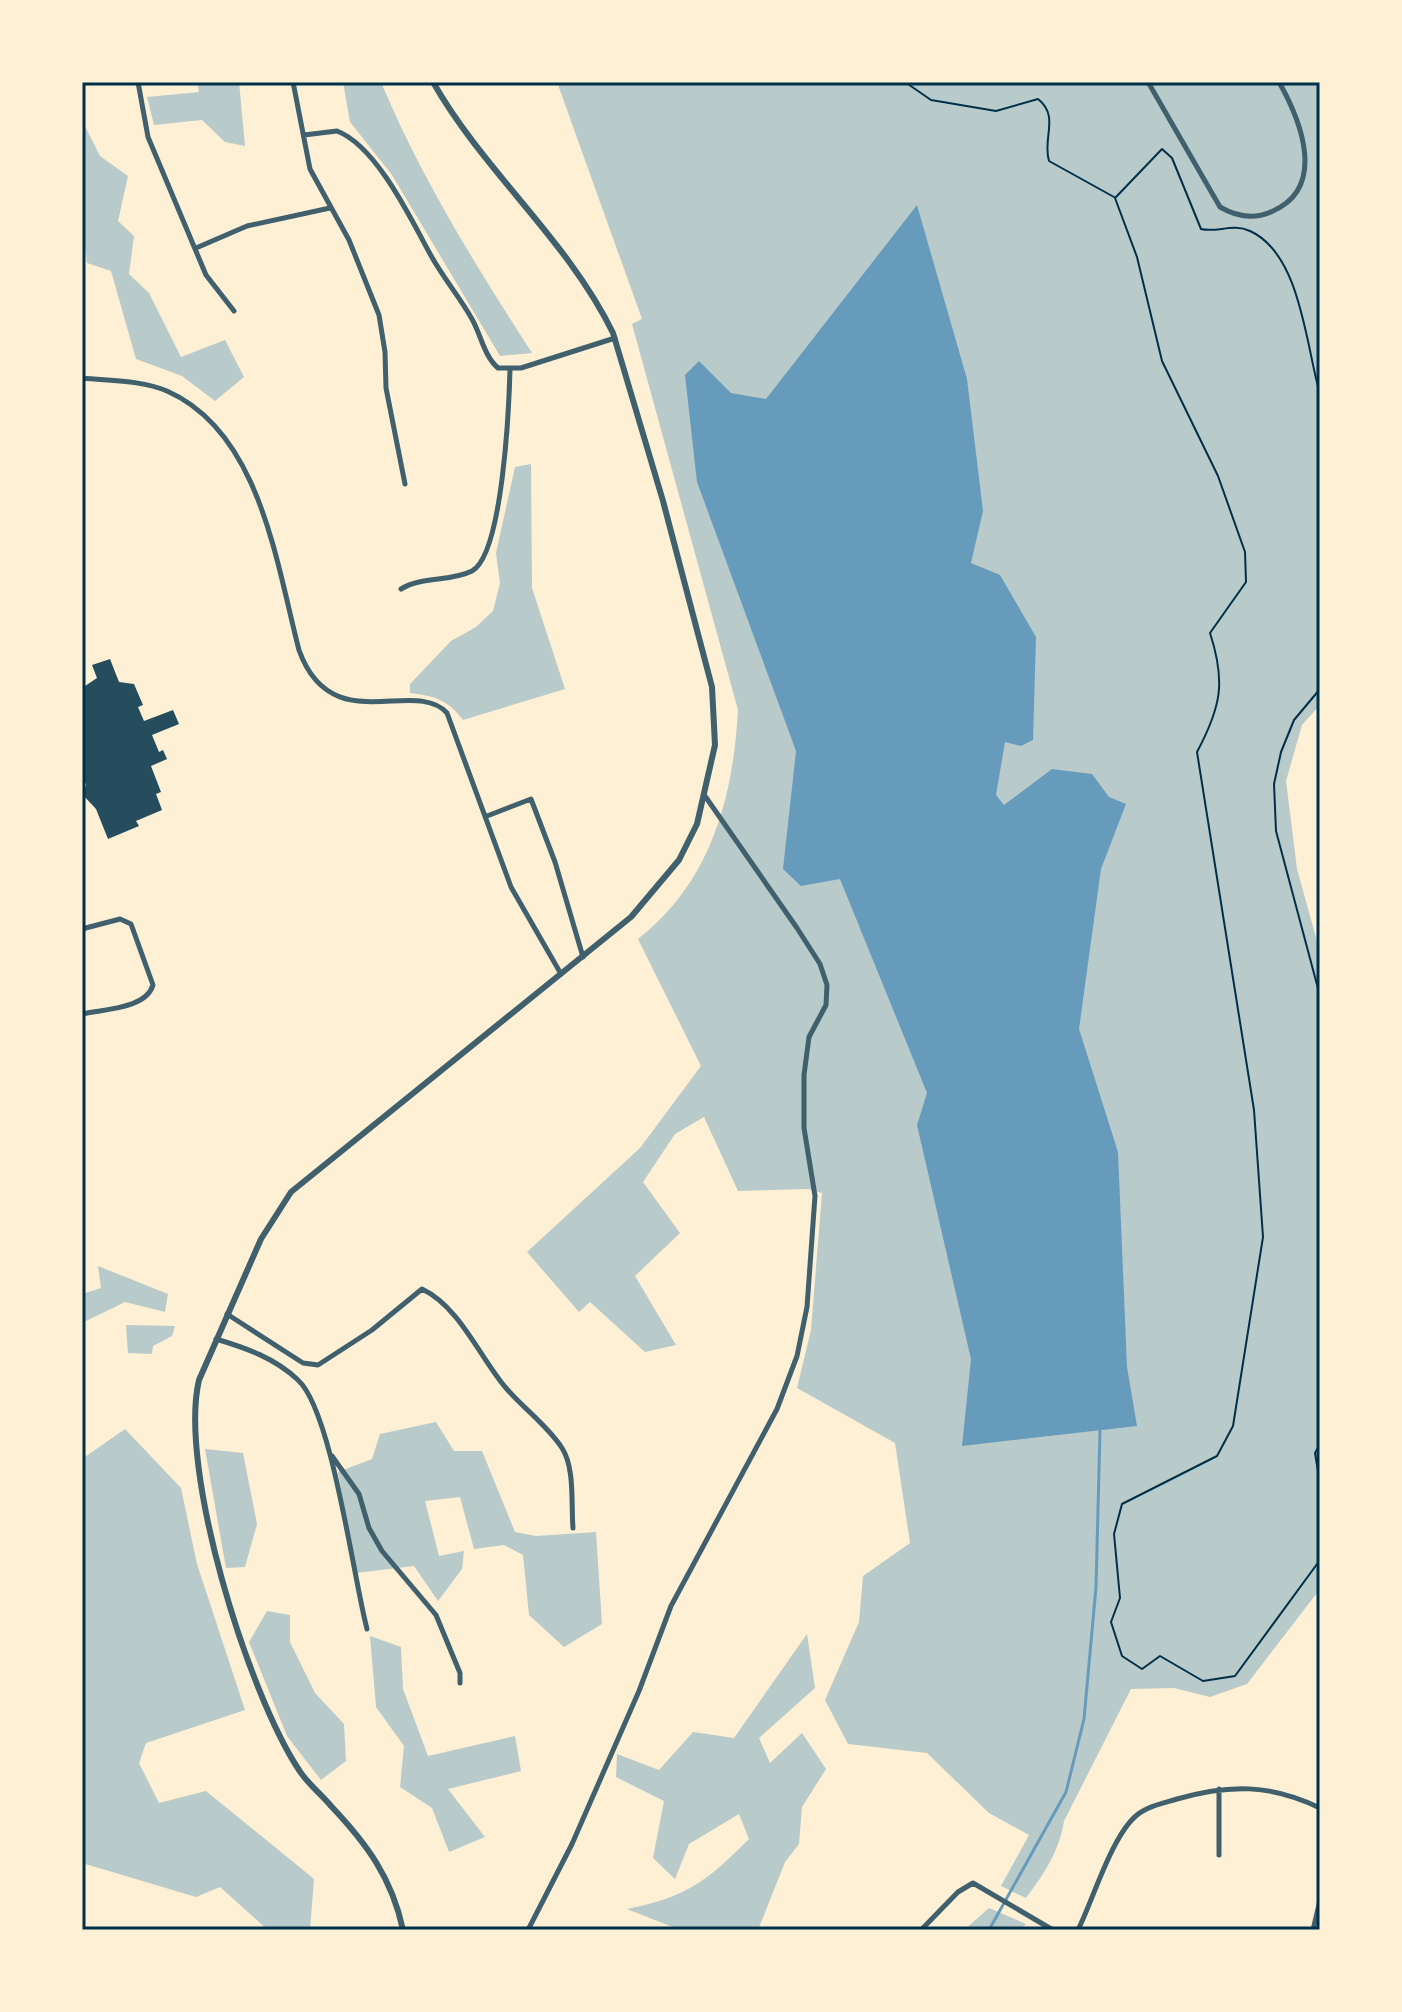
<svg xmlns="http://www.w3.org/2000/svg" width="1402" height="2012" viewBox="0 0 1402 2012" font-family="Montserrat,sans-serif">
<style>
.green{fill:#b9caca}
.water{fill:#669bbc}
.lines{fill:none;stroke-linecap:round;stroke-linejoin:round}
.stream{stroke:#669bbc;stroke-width:3}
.building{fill:#264d5e}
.path{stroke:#003049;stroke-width:2}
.minor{stroke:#3f606c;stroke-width:5}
.tertiary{stroke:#3f606c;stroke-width:6}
.neatline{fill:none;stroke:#003049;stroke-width:3}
</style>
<rect width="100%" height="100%" fill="#fdf0d5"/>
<!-- green -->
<path class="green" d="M197,82h42l6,64 -20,-4 -23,-22 -48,5 -7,-28 52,-5z
M343,82h38c40,96 95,184 151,271l-32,3 -108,-181 -42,-53z
M557,82h763v623l-18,20 -16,56 11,88 23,83v637l-73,95 -37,13 -36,-9 -43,1 -67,132c-5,31 -20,53 -38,77l-25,-12 28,-51 -40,-22 -62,-60 -79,-9 -23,-44 34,-78 4,-46 47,-33 -15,-100 -98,-55 14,-58 11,-137 -14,-4 -70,2 -34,-74 -29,17 -32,48 37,51 -45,43 41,69 -31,7 -55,-50 -11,10 -52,-60 113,-104 61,-82 -63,-127c73,-57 95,-141 100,-229l-106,-386 10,-5z
M82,120l18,36 28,20 -10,45 16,15 -5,38 20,19 32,64 44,-17 19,37 -29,24 -33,-25 -46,-17 -25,-88 -24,-8 -5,-42z
M531,464l1,124 33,101 -102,31c-15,-20 -28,-24 -53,-27v-9l41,-43 25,-14 17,-16 7,-28 -4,-30 19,-86z
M98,1266l70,28 -3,18 -40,-10 -43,21v-29l19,-6z
M126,1325l49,1 -3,10 -19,10 -1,8 -24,-1z
M436,1422l18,29h28l33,81 21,4 60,-4 6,92 -38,23 -35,-32 -6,-60 -19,-10 -30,4 -14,-52 -35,4 14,55 25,-5 -2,18 -24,32 -24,-35 -58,7 -18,-101 34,-13 8,-25z
M125,1429l56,59 16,76 48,146 -99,33 -7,20 20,40 47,-12 108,88 -4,51h-42l-48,-43 -24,10 -114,-34v-404z
M205,1449l38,4 14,71 -12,43 -19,1z
M267,1611l23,4v27l25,51 29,31 2,37 -25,19 -34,-44 -38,-94z
M807,1634l8,54 -56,50 11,25 32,-30 24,36 -24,38 -3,37 -14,18 -27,68h-78l-53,-21c60,-12 80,-28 122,-70l-10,-25 -50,30 -14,35 -22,-21 11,-57 -48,-24 1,-23 42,16 34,-38 41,6z
M370,1636l31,11 2,42 25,67 87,-20 6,35 -73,18 37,48 -36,15 -17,-44 -32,-21 4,-41 -28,-39z
M989,1908l37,16 -6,6h-56z"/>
<!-- water -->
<path class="water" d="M917,205l50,174 16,132 -12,52 29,12 36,62 -3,103 -12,6 -16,-4 -9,53 8,10 48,-36 40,5 17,23 17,7 -25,65 -22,160 39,123 9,215 10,59 -175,20 9,-87 -54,-234 10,-32 -87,-214 -39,7 -18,-17 13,-118 -99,-269 -12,-107 14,-14 32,32 35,6z"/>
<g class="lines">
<!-- stream -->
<path class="stream" d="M989,1930l77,-138 18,-73 12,-132 4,-156"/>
</g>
<!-- building -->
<path class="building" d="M110,659l9,23 15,2 9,21 -5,2 6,14 29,-11 6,14 -27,11 7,17 4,-2 4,9 -16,7 10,26 -5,2 6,16 -26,11 3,5 -31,13 -12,-30 -13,-14 3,-10 -4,-11v-86l15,-10 -5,-13z"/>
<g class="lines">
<!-- path -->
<path class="path" d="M905,82l26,18 65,11 42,-12c22,17 4,40 11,62l65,36
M1116,197l46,-48 10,9 29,71c16,4 32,-6 49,2 51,23 56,116 70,163
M1115,198l22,59 25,104 56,115 27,76 1,30 -36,51c16,49 11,74 -13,119l57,358 9,127 -30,189 -16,30 -95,48 -8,30 6,64 -9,24 11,34 20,13 18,-13 43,25 32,-5 85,-116
M1320,689l-26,31 -13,32 -7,32 2,47 44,165
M1320,1444l-5,9 5,30"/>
<!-- minor -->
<path class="minor" d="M138,82l10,55 58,138 28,36
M293,82l17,87 39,71 30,75 6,37 1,36 19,96
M1148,82l72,125c17,10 34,13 53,4 54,-24 28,-90 6,-129
M304,135l33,-4c39,15 73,86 92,121 12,23 30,44 43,67 9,16 12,37 26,49h23l94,-30
M196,248l51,-22 83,-18
M82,378c28,3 59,2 85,13 93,41 109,171 132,259 32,90 116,27 148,63l64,174 50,87
M401,589c21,-13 49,-7 71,-18 31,-17 37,-166 38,-201
M487,816l44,-17 24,63 28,95
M82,929l38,-10 11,5 22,61c-7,24 -49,24 -71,29
M82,1016v27
M227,1314l76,49 15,2 54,-35 50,-41c38,18 58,69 84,99 17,20 42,38 56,60 13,20 9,56 11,80
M216,1339c30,9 59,19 82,41 34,31 55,196 69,249
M332,1456l27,38 10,34 13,23 54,64 24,58v10
M1219,1855v-66
M528,1930l44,-86 67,-153 32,-85 106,-197 20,-53 10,-49 8,-111 -11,-68v-53l5,-38 17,-32 1,-20 -7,-21 -23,-36 -92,-132
M921,1930l37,-38 15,-9 80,47
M1078,1930c15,-30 34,-95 59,-115 11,-9 27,-12 40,-16 52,-15 94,-15 143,9
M1313,1930l7,-30"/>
<!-- tertiary -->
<path class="tertiary" d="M403,1930c-11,-52 -36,-86 -72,-124 -10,-12 -24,-23 -32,-36 -51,-77 -121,-301 -100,-390l62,-141 30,-47 340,-275 48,-57 18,-36 18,-79 -3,-58 -49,-186 -50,-168c-45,-93 -129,-161 -180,-251"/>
</g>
<!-- border -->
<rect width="1402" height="2012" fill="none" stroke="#fdf0d5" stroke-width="168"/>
<rect x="84" y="84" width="1234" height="1844" class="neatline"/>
</svg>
